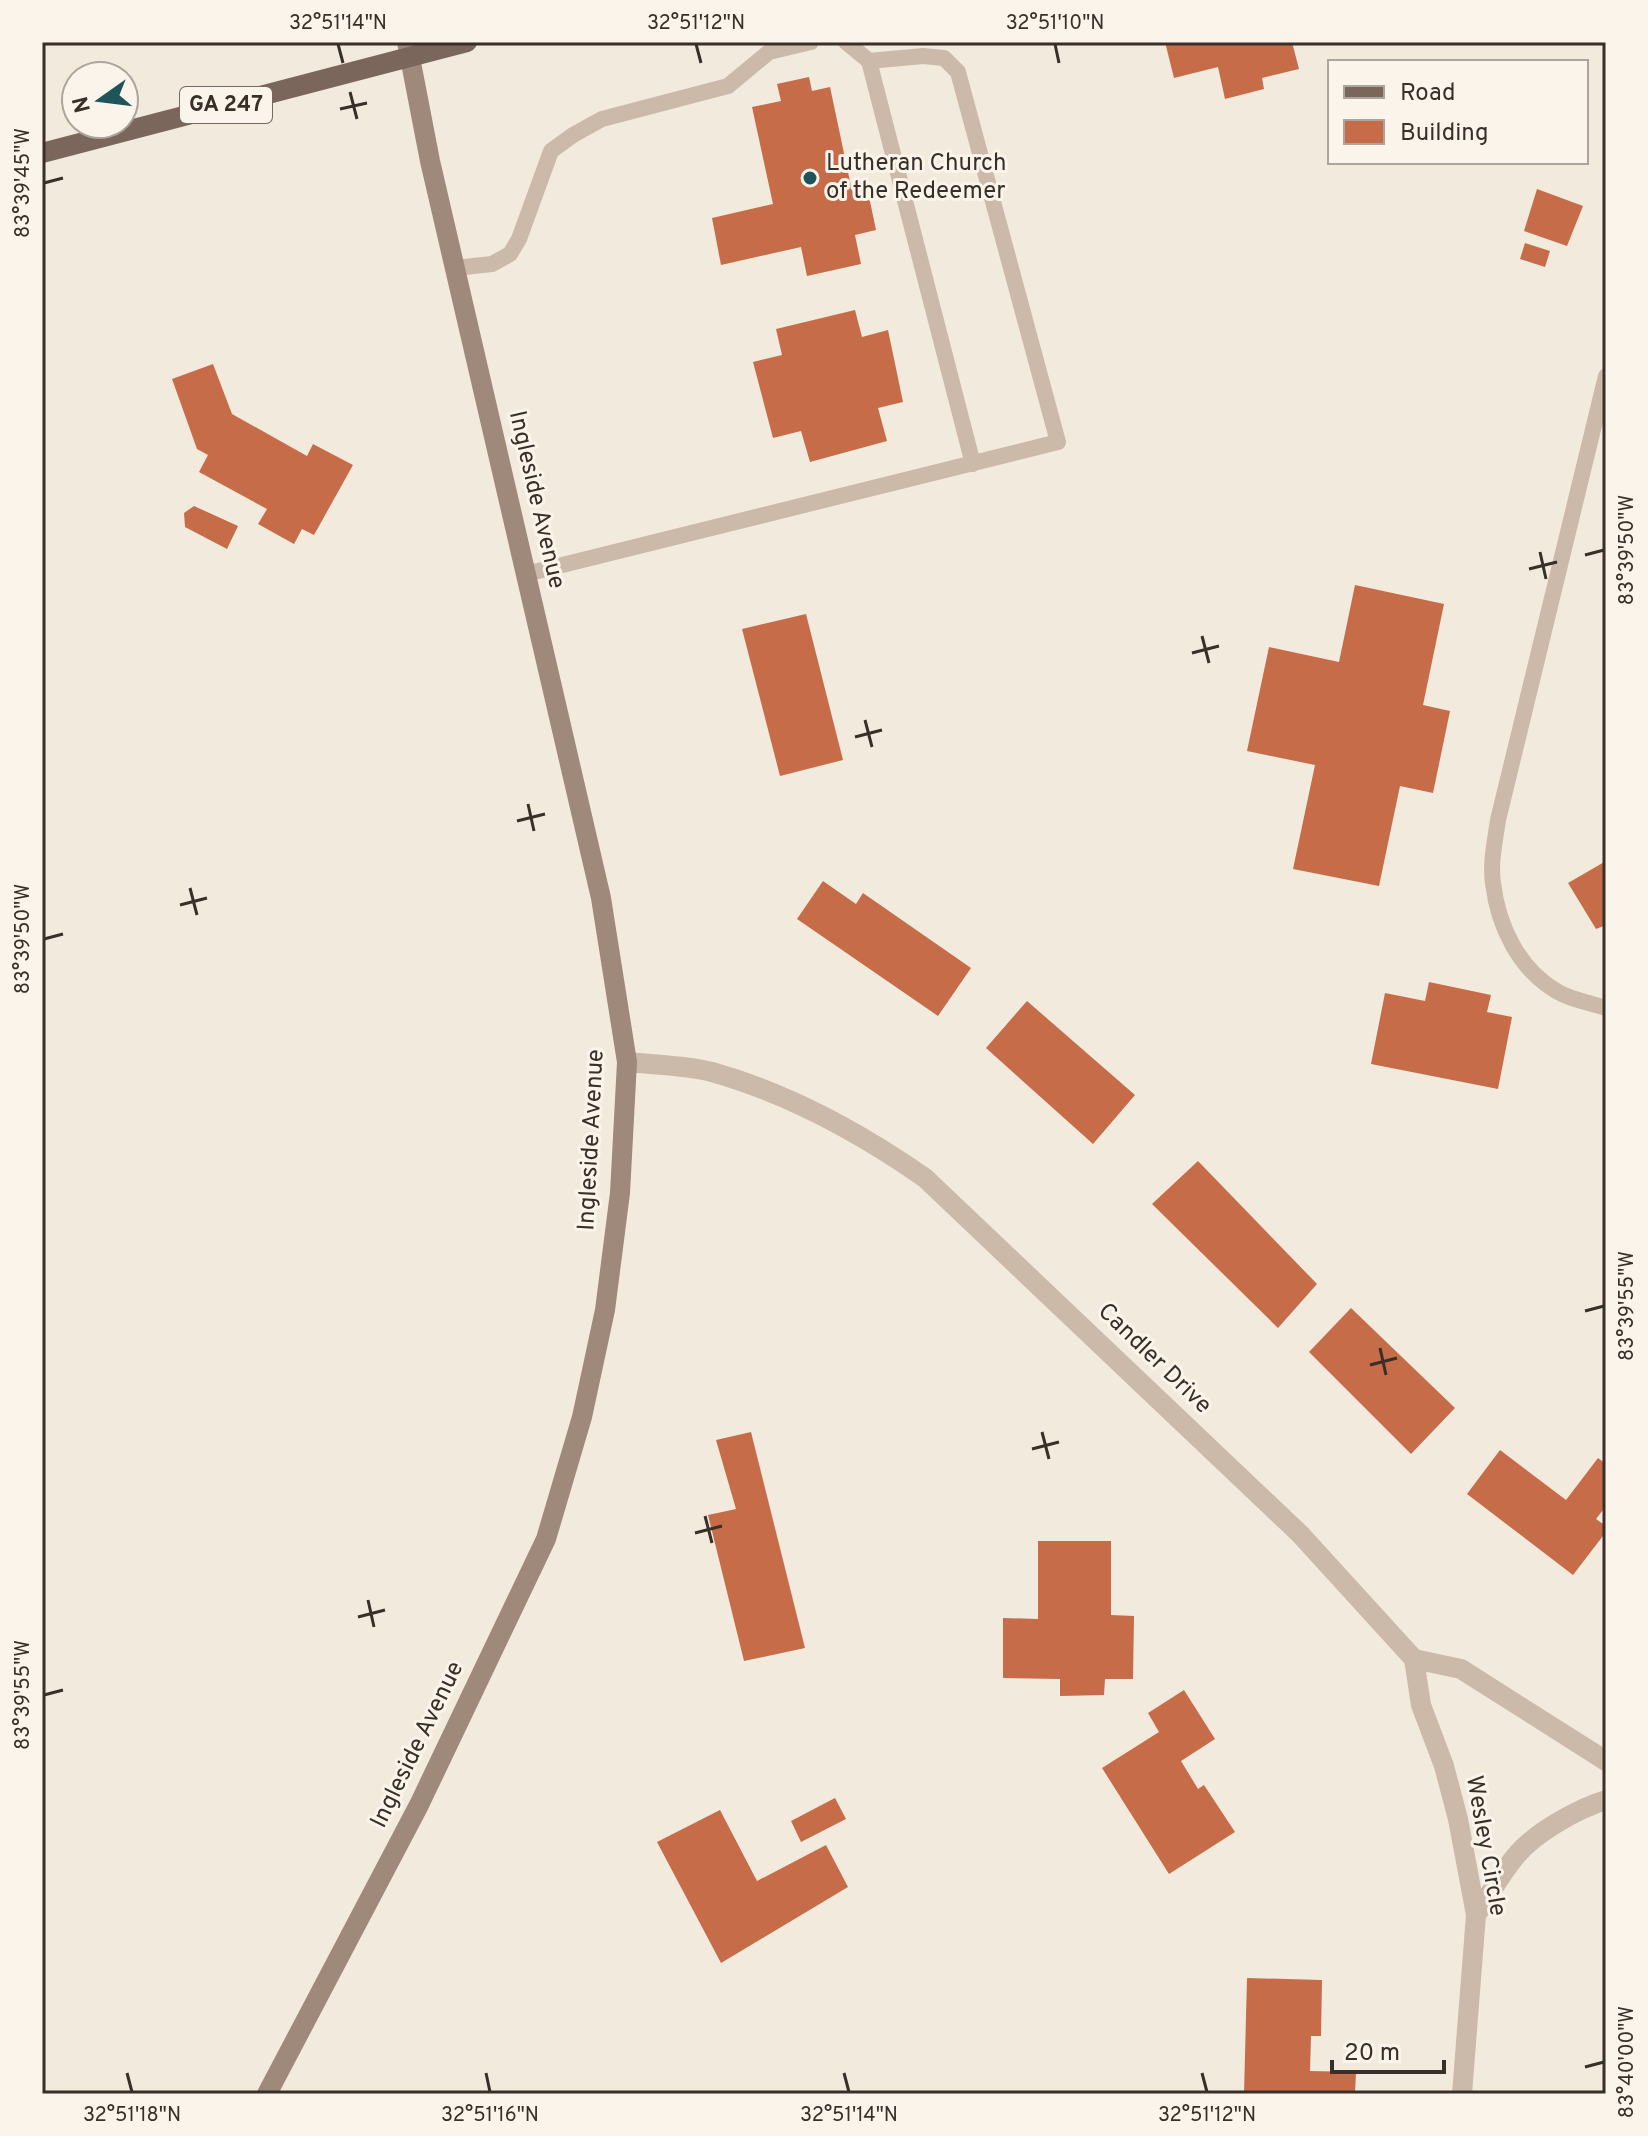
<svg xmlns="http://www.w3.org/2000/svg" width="1648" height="2136" viewBox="0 0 1648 2136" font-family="Overpass,sans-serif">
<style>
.building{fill:#c66c49}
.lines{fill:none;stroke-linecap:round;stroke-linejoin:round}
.lane{stroke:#cbbaaa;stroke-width:16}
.street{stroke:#cbbaaa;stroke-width:20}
.secondary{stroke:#9f897b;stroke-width:20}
.primary{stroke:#7a665a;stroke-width:20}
.ticks{fill:none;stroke:#382f29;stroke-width:3}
.poi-dot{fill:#1f545a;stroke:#faf4eb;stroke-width:3}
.labels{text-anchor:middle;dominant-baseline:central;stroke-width:6;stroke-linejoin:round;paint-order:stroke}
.shield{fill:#faf4eb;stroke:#726a63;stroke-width:2}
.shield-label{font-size:22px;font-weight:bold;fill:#382f29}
.poi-label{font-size:24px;fill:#382f29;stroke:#faf4eb;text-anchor:start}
.street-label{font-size:24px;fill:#382f29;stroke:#faf4eb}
.neatline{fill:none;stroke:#382f29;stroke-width:3}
.ticks-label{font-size:20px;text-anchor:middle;fill:#382f29}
</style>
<rect width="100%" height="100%" fill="#f3eade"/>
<!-- building -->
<path class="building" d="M1165,42h127l7,27 -37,9 2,11 -39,10 -7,-32 -44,11z
M809,77l3,14 18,-4 22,104 15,-4 9,43 -21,5 6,29 -54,12 -6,-29 -80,18 -9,-47 61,-14 -21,-97 29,-6 -4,-17z
M1537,189l46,17 -16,40 -43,-15z
M1525,243l25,8 -5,16 -25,-8z
M855,310l7,27 26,-7 15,72 -25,6 9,33 -77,21 -9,-31 -28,7 -20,-76 29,-7 -6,-26z
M213,364l19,50 75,42 6,-12 40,21 -39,70 -12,-6 -8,15 -36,-20 9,-15 -68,-37 9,-17 -11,-6 -25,-70z
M194,506l44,20 -11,23 -42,-22 -1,-14z
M1355,585l89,19 -21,101 27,6 -17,82 -33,-7 -21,100 -86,-17 22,-104 -68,-14 22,-104 70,15z
M806,614l37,146 -63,16 -38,-147z
M1606,861v64l-10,4 -28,-46z
M823,881l33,23 7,-11 108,75 -33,48 -141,-97z
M1429,982l62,13 -4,17 25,5 -14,72 -127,-25 14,-71 40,8z
M1027,1001l108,94 -42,49 -107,-96z
M1198,1161l119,123 -39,44 -126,-124z
M1351,1308l104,100 -44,46 -102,-102z
M751,1432l54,216 -61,13 -36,-146 28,-6 -20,-69z
M1500,1450l66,50 32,-42 8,6v42l-10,13 10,7v6l-33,43 -106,-81z
M1038,1541h73v74l23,1 -1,63h-28l-1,16 -44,1v-17l-57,-1v-60l35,1z
M1184,1690l31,49 -34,22 17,28 6,-4 31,47 -66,42 -67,-106 57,-36 -11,-19z
M835,1798l11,21 -45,23 -10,-21z
M720,1810l37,71 69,-36 22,42 -127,76 -64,-121z
M1247,1978l75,2 -1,56h-10l-1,35 46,1 -1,22h-111z"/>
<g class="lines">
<!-- lane -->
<path class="lane" d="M869,61l104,403
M455,268l37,-4 18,-10 9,-15 32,-88 22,-16 29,-16 126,-33 41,-34 42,-10
M1606,376l-108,444c-3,21 -8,43 -5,63 5,43 26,87 65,109 14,8 33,11 48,16
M526,574l532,-132 -100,-370 -14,-14 -21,-2 -54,5 -23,-19"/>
<!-- street -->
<path class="street" d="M627,1062c28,3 59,3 85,10 78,22 147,60 213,106l375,356 114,125 47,10 145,92
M1414,1659l7,46 23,61 14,53 18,96 -14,179
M1476,1915c13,-19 24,-40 39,-58 19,-24 62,-48 91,-57"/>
<!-- secondary -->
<path class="secondary" d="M267,2094l152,-289 127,-266 36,-122 23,-107 15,-117 7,-131 -26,-164 -171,-737 -23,-119"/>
<!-- primary -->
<path class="primary" d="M42,153l425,-111"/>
</g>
<!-- ticks -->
<path class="ticks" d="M338,44l5,19M696,44l5,19M1055,44l4,19M350,92l7,27M340,109l27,-6M44,183l19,-5M1540,552l6,27M1585,555l19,-5M1529,569l28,-7M1202,636l7,27M1192,653l27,-7M865,720l7,27M855,737l27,-7M528,804l6,27M517,821l28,-7M190,888l7,27M180,905l27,-7M44,939l19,-5M1585,1311l19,-5M1380,1348l6,27M1370,1365l27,-7M1042,1432l7,27M1032,1449l27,-7M705,1516l7,27M695,1533l27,-7M368,1600l6,27M358,1617l27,-7M44,1695l19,-5M1585,2067l19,-5M127,2073l5,19M486,2073l4,19M844,2073l5,19M1202,2073l5,19"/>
<!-- markers -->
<circle class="poi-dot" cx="810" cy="178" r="8"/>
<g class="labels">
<!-- shield labels -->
<rect class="shield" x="180" y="87" width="92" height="36" rx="6"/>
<g class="shield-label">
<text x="226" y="105">GA 247</text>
</g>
<!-- poi labels -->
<g class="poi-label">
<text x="826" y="164">Lutheran Church<tspan x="826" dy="28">of the Redeemer</tspan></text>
</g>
<!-- street labels -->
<g class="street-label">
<text transform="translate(536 500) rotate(77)">Ingleside Avenue</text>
<text transform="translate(592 1140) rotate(-87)">Ingleside Avenue</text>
<text transform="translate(1154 1359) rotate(44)">Candler Drive</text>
<text transform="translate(418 1745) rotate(-64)">Ingleside Avenue</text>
<text transform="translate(1485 1846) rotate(80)">Wesley Circle</text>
</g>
</g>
<!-- border -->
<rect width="1648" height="2136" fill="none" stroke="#faf4eb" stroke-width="88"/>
<!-- legend -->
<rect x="1328" y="60" width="260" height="104" fill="#faf4eb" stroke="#aca59d" stroke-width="2"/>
<rect x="1344" y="86" width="40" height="12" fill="#7a665a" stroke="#aca59d" stroke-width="2"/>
<text x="1400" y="100" font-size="24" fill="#382f29">Road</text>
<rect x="1344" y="120" width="40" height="24" fill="#c66c49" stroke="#aca59d" stroke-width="2"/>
<text x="1400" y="140" font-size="24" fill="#382f29">Building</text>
<!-- north arrow -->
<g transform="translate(100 100) rotate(256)"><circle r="38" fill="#faf4eb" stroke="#aca59d" stroke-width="2"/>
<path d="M0-6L14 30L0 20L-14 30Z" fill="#1f545a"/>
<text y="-12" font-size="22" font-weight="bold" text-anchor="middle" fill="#382f29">N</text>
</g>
<!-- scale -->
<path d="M1332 2060v12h112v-12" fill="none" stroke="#382f29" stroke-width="4"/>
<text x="1344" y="2060" font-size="24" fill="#382f29" stroke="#faf4eb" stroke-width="6" paint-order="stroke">20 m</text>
<rect x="44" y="44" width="1560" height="2048" class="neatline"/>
<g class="ticks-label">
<text x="338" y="29">32°51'14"N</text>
<text x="696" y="29">32°51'12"N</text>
<text x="1055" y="29">32°51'10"N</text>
<text transform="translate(22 183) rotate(-90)" y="7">83°39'45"W</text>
<text transform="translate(1626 550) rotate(-90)" y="7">83°39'50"W</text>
<text transform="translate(22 939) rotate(-90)" y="7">83°39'50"W</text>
<text transform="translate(1626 1306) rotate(-90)" y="7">83°39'55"W</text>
<text transform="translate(22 1695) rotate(-90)" y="7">83°39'55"W</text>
<text transform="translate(1626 2062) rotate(-90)" y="7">83°40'00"W</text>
<text x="132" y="2121">32°51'18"N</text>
<text x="490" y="2121">32°51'16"N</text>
<text x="849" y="2121">32°51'14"N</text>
<text x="1207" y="2121">32°51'12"N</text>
</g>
</svg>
